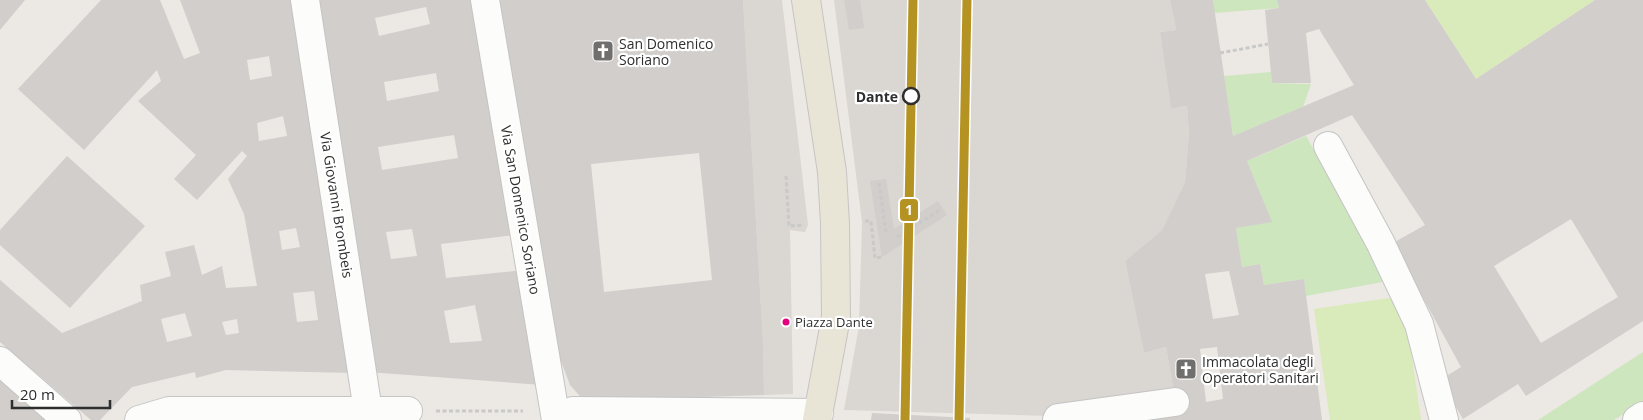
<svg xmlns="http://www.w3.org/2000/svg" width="1643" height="420" viewBox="0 0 1643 420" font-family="'Open Sans',sans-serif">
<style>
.green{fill:#cee6be}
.pitch{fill:#d9eabb}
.plaza{fill:#dad6d2}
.building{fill:#d1cecb;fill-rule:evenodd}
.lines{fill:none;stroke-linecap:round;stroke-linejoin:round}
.minor-casing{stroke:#c5c4c5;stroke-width:30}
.major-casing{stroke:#c6c5c4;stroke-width:30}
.path{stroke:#c9c9c8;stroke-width:3;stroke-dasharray:4 2.5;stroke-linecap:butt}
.minor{stroke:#fcfcfb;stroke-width:28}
.major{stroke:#e8e4d6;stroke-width:28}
.metro-1-casing{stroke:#fff;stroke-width:12}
.metro-1{stroke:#b59322;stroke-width:9}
.stop-dot{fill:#fff;stroke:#2e2e2e;stroke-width:2.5}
.bus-dot{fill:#e5007d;stroke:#fff;stroke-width:2}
.labels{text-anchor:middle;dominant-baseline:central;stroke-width:4.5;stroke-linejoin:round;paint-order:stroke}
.bus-label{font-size:13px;fill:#2e2e2e;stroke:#fff;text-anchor:start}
.poi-label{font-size:14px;fill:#2e2e2e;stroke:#fff;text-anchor:start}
.stop-label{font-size:14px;font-weight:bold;fill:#2e2e2e;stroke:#fff;text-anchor:end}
.street-label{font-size:14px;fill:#2e2e2e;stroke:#fff}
.line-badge{stroke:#fff;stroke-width:2}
.badge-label{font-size:14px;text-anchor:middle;font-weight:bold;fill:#fff}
</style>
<rect width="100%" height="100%" fill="#ece8e4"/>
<!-- green -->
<path class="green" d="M1213,0h64l2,8 -65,5z
M1271,72l1,11 39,1 -8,23 -70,29 -9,-60z
M1306,136l82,145 -82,15 -2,-17 -40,6 -4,-21 -18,3 -6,-39 35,-7 -24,-60z
M1643,352v50l-29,18h-76z"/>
<!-- pitch -->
<path class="pitch" d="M1425,0h170l-119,79z
M1403,296l18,124h-91l-16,-111z"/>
<!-- plaza -->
<path class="plaza" d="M743,0h39l26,225 -3,7 -15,-2 3,164 -29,1 -1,-54z
M834,0h336l6,30 -16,2 11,75 16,-1 2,28 -4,48 -23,48 -37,31 19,92 22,-6 8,45 -124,24 -206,-6 15,-84 3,-104z"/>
<!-- building -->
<path class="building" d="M0,0h25l-25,30z
M101,0h59l24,59 16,-6 -20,-53h115l59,373 -128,-3 -30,8 -1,-6 -63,15 -32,33h-9l-91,-78v-62l62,53 80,-32 -2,-16 31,-9 -6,-24 29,-7 8,30 20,-9 4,22 31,-2 -13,-72 -16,-35 19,-23 -5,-5 -45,49 -23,-21 22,-24 -58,-54 23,-20 -4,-11 -73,80 -66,-61zM269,56l3,20 -22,4 -3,-20zM283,116l4,20 -28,5 -2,-18zM296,228l4,19 -18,3 -3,-19zM314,291l4,29 -21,2 -4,-29zM185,313l7,23 -25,6 -6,-23zM237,319l2,14 -13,2 -4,-13z
M315,0h160l40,235 -74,9 5,34 78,-8 18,115 -174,-13zM426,7l4,17 -51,12 -4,-18zM436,73l3,18 -52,10 -3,-19zM454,135l4,23 -76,12 -4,-23zM412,229l5,27 -26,3 -5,-27zM475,305l7,36 -32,2 -6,-32z
M498,0h245l20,341 1,54 -180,6 -14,-16 -12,-32zM699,153l13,127 -108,12 -13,-128z
M844,0h16l4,28 -15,2z
M1170,0h43l20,136 121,-51 -35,-56 -13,4 5,50h-39l-7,-73 14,-2 -2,-8h148l51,79 119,-79h48v321l-117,75 -8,-12 -55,35 -23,-39 21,-13 -68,-124 32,-18 -73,-110 -105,46 25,61 -36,6 6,39 18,-3 4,21 40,-6 18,141h-187l50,-8 -4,-21 -7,1 -8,-45 -22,6 -19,-92 37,-31 23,-48 4,-48 -2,-28 -16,2 -11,-76 16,-2zM1571,219l47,78 -77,46 -47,-77zM1229,271l10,44 -26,4 -8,-45zM1217,347l6,52 -17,3 -6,-53z
M67,156l78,70 -75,82 -70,-63v-15z
M886,179l8,50 44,-28 9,14 -65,42 -12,-76z
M0,376l51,44h-51z
M872,413l98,5v2h-99z"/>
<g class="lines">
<!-- minor casing -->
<g class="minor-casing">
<path id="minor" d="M305,0l63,411
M485,0l71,420
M1328,146l52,96 39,82 25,96
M0,361l67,59
M573,411l246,2
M139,420l30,-9h239
M1057,420l1,-2 117,-16
M1637,420l6,-4"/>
</g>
<!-- major casing -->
<g class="major-casing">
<path id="major" d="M806,0l26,172 3,52 1,93 -19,103"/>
</g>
<!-- path -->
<path class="path" d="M1220,53l48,-9
M786,176l3,50 15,-1
M879,183l7,49
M865,221h6l4,37 7,-1
M897,237l43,-27
M436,411h87"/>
<!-- minor -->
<use href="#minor" class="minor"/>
<!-- major -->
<use href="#major" class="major"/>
<!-- metro-1 casing -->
<g class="metro-1-casing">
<path id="metro-1" d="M905,420l8,-420
M959,420l8,-420"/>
</g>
<!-- metro-1 -->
<use href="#metro-1" class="metro-1"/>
</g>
<!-- icons -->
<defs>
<g id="church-square" transform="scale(1.125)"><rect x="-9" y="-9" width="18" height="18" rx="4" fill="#706f6e" stroke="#fff"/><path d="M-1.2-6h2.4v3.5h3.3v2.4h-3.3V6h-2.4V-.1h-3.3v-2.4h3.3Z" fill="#fff"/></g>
</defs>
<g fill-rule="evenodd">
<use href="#church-square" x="603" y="51"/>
<use href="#church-square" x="1186" y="369"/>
</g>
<!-- markers -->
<circle class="stop-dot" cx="911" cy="96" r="8"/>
<circle class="bus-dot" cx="786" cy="322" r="4.5"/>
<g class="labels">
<!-- bus labels -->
<g class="bus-label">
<text x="795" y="322">Piazza Dante</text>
</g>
<!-- poi labels -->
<g class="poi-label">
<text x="619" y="43">San Domenico<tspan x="619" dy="16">Soriano</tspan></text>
<text x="1202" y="361">Immacolata degli<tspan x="1202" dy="16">Operatori Sanitari</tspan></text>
</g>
<!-- stop labels -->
<g class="stop-label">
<text x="898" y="96">Dante</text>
</g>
<!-- street labels -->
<g class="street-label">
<text transform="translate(337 205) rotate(81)">Via Giovanni Brombeis</text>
<text transform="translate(521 210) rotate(80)">Via San Domenico Soriano</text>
</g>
</g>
<rect class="line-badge" x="899" y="198" width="20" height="24" rx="5" fill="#b59322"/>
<g class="badge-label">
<text x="909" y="215">1</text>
</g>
<!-- scale -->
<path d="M12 400v8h98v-8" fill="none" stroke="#2e2e2e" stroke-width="2.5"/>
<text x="20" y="400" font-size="15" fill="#2e2e2e" stroke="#ffffff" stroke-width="4" paint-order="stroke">20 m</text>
</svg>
